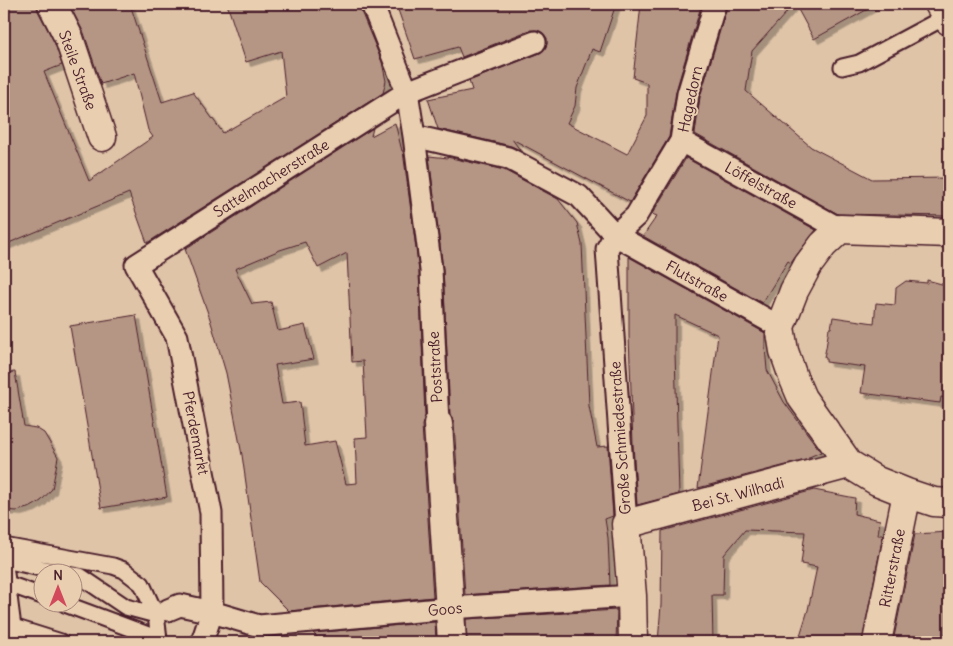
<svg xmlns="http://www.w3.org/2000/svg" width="953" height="646" viewBox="0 0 953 646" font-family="Delius,sans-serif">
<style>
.building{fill:#b59584;stroke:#4a1f2b;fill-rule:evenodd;filter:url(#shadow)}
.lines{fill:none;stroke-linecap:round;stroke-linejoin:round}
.service-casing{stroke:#4a1f2b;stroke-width:19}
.pedestrian-casing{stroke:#4a1f2b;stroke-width:25}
.minor-casing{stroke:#4a1f2b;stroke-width:31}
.service{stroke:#e9ceb0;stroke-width:15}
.pedestrian{stroke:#e9ceb0;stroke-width:21}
.minor{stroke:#e9ceb0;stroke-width:28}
.labels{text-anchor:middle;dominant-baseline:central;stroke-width:4;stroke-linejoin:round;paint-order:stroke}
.street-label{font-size:15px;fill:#4a1f2b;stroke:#e9ceb0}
</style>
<defs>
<filter id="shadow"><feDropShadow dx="4.5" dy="4.5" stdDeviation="0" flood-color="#0004"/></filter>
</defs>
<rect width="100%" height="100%" fill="#dfc4a8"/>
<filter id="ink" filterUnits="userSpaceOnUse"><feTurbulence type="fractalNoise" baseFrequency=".02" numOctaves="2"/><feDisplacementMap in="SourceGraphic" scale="10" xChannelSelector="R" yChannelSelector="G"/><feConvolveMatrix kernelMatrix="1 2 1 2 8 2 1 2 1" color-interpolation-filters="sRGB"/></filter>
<g filter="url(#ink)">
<!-- building -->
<path class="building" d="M4,4h32l2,7 17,33 7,21 -18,7 45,109 64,-44 -5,-7 -14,-57 -33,11 -17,-51 -15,-29h61l32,98 31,-10 30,41 63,-36 -5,-46 -35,11 -19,-58h133v5l22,53 4,19 -3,12 -236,150 -18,-50 -125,52z
M396,4h220l-16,48 -8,-3 -15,39 -2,18 -8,17 60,31 20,-38v-33l-14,-5 8,-74h54l6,2 -25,85 -7,46 -39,65 -118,-63 8,11 -9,-4 -73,-17 -10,-30 44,-9 -3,-9 71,-28 4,-3 3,-6v-6l-4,-5 -6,-3h-7l-68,27 -4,-10 -43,12z
M728,4h66l-42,47 -6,40 65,56 61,32 77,-1v38l-111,-2 -143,-80 5,-37z
M795,4h82l-63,35z
M395,123l7,28h1l16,120 6,145 -3,9 11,172 -144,14 -29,-29 -18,-127 -16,-82 -16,-54 -25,-70 188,-121 -2,8zM305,242l13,26 29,-15 5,109 11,-1 4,76 -12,1 2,45 -11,1 -11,-43 -30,5 -5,-44 -18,2 -7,-39 39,-6 -9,-34 -27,6 -7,-29 -19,2 -17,-35 45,-19z
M429,156l19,2 -1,-1 57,13 54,29 19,24 5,21 7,162 8,41 11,-1 5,70 -8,3 3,19 2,47 -145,10 -11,-172 -4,-9 -7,-145z
M686,158l130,72 -20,26 -5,7 -3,-2 -26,42 -119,-67 14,-20 -5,-2z
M629,257l136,76v14l2,23 17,32 37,50 -12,5v2l-111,29 20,-153 -43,-20v38l4,141 -42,11 -4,-61 -4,-108z
M927,280l22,6v112l-8,-1 -1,6 -79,-10 4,-26 -39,-5v-4l-2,-1 2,-9 3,-20h2l2,-11 41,6 2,-20 19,2 1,-17 10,-7 21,2z
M136,315l31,182 -66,11 -31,-182z
M15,372l9,54 12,2 8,5 14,24 -6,32 -11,12 -10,6 -14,4 -13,-1v-137z
M814,490l41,8 -1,16 26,6 -2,15h5l-21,107h-64l10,-32 9,-43 -16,-3 4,-32 -60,-2 -21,25 -1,40h-11l1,47h-55l3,-37 1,-74z
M949,532v89l-5,21h-51l22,-108z
M617,610l-1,32h-149l-1,-23z
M435,622l1,20h-114l-9,-9z"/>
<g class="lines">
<!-- service casing -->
<g class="service-casing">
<path id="service" d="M842,67l17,-4 88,-47
M4,546l109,20 11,4 18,14 14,31 3,24 -1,3
M4,558l9,69 4,15
M5,560l61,14
M72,575l8,1 46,31 30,8 7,-3
M8,584l34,12
M65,604l94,35
M13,627l48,15"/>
</g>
<!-- pedestrian casing -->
<g class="pedestrian-casing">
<path id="pedestrian" d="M372,4l35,88 7,44 17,134 7,154
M414,136l94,22 71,38 36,39 165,92
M681,141l159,88
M626,524l-19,-275 8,-14 21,-19 45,-75 7,-47 27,-90
M168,610l12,-5 32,7 47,14 191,-18 182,-12
M202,642l10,-30 -1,-99 -34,-176 -41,-72 271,-173 128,-50"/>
</g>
<!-- minor casing -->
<g class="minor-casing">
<path id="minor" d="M52,4l17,34 33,99
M939,4l10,17
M949,233l-109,-4 -17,16 -15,20 -14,26 -14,36 4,24 9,26 9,21 47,66 28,17 30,12 27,9 15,1
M438,424l14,218
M633,642l-1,-46 -6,-72 223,-60
M877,642l30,-149"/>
</g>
<!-- service -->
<use href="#service" class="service"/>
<!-- pedestrian -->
<use href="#pedestrian" class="pedestrian"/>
<!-- minor -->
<use href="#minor" class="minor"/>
</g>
</g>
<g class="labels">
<!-- street labels -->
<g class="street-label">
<text transform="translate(78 70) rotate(70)">Steile Straße</text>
<text transform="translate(690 99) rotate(-78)">Hagedorn</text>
<text transform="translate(271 178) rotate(-32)">Sattelmacherstraße</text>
<text transform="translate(761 185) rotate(29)">Löffelstraße</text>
<text transform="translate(697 281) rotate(29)">Flutstraße</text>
<text transform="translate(435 367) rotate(-93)">Poststraße</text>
<text transform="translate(196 433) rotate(79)">Pferdemarkt</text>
<text transform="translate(620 438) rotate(-94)">Große Schmiedestraße</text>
<text transform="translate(738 494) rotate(-15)">Bei St. Wilhadi</text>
<text transform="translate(892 568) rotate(-79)">Ritterstraße</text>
<text transform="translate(445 609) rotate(-5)">Goos</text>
</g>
</g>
<!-- margin -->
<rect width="953" height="646" fill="none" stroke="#e9ceb0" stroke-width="20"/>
<rect x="10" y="10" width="933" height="626" fill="none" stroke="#4a1f2b" stroke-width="2" filter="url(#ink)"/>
<!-- north arrow -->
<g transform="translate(58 588)"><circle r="24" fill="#e9ceb0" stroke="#a9887b"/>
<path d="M0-4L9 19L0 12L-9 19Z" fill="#d1495b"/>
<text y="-8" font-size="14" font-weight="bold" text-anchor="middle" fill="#4a1f2b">N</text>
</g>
</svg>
